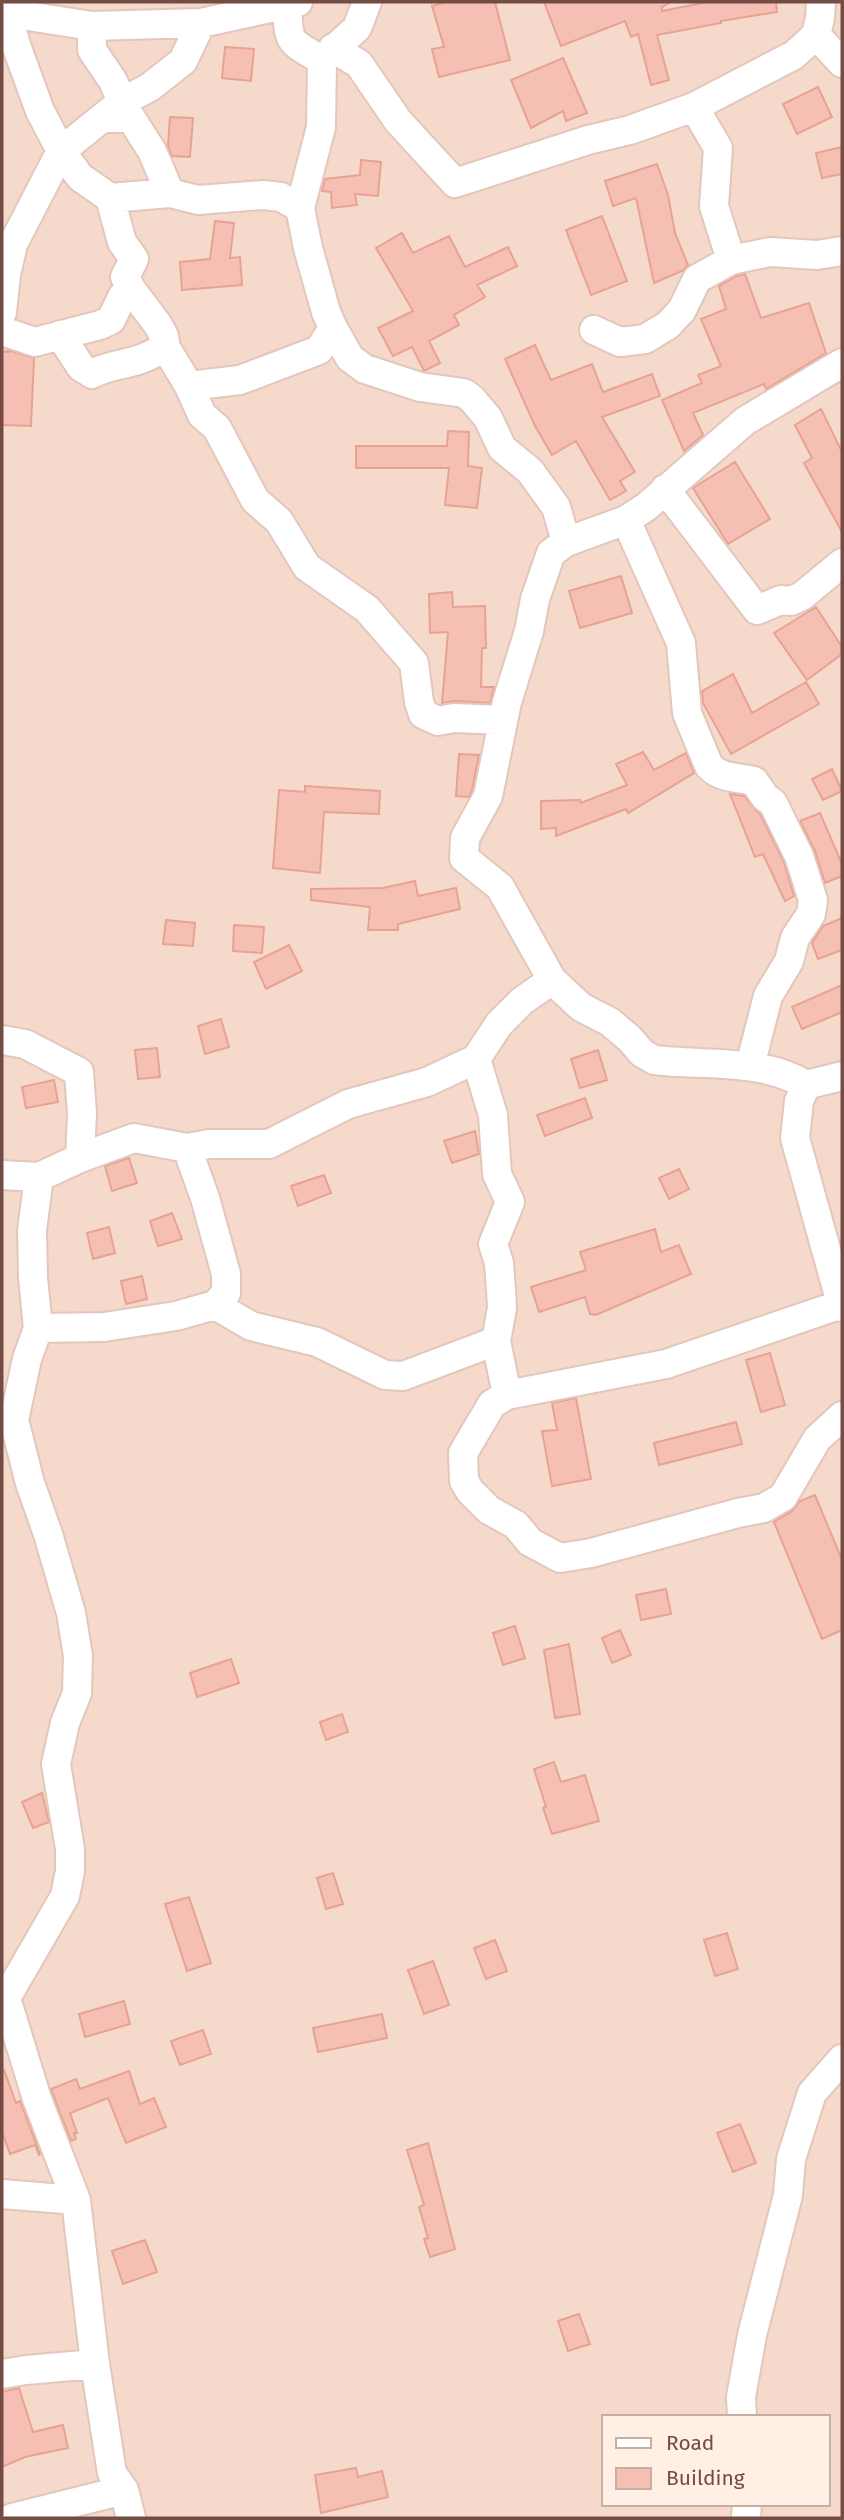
<svg xmlns="http://www.w3.org/2000/svg" width="844" height="2520" viewBox="0 0 844 2520" font-family="'Fira Sans',sans-serif">
<style>
.residential{fill:#f5dacb;fill-rule:evenodd}
.building{fill:#f5c0b3;stroke:#e8a292;stroke-width:2}
.lines{fill:none;stroke-linecap:round;stroke-linejoin:round}
.minor-casing{stroke:#e3c6bc;stroke-width:32}
.minor{stroke:#fff;stroke-width:28}
</style>
<rect width="100%" height="100%" fill="#feeadd"/>
<!-- residential -->
<path class="residential" d="M2,2h840v2516h-840zM604,2417h224v87h-224z"/>
<!-- building -->
<path class="building" d="M446,2h49l15,58 -71,17 -7,-28 12,-2 -12,-41z
M544,2h127l-9,5v4l46,-9h68l1,10 -56,9v2l-64,12 12,45 -18,5 -13,-51 -7,3 -6,-16 -64,25z
M225,47l29,2 -3,32 -29,-3z
M563,58l24,55 -21,8 -3,-10 -32,17 -20,-48z
M818,87l14,30 -35,17 -14,-30z
M170,117l23,1 -3,39 -18,-1 -4,-10z
M842,147v27l-20,4 -6,-25z
M361,160l20,2 -3,34 -23,-2 2,11 -25,3 -1,-16 -9,-1 3,-12 35,-4z
M657,164l11,31 7,38 13,32 -6,6 -28,12 -18,-85 -23,8 -8,-25z
M602,216l25,65 -36,14 -25,-65z
M215,221l19,2 -4,35 10,-1 2,28 -60,5 -2,-28 30,-3z
M402,233l11,20 36,-17 16,31 43,-20 9,19 -40,19 8,12 -31,18 5,10 -30,16 11,22 -16,8 -12,-24 -19,9 -15,-28 35,-17 -37,-63z
M745,274l16,44 48,-15 17,50 -60,36 -2,-5 -71,29 10,22 -19,16 -22,-51 40,-17 -4,-8 23,-9 -20,-47 25,-10 -7,-23 18,-10z
M535,345l16,35 41,-16 11,28 49,-18 8,22 -58,21 33,55 -15,9 6,10 -16,9 -34,-59 -24,14 -17,-29 -30,-67z
M8,350l26,8 -3,68 -29,-1v-74l6,1z
M821,409l21,43v80l-38,-69 8,-5 -17,-33z
M448,431l21,1 -1,34 14,2 -5,40 -32,-3 4,-37h-93v-22h91z
M735,462l35,57 -42,25 -35,-56z
M621,576l11,37 -52,15 -11,-37z
M452,592l1,15 32,-1 1,42h-4l-1,39h13l-4,16 -35,-2 -13,2 6,-71 -18,1 -1,-39z
M816,607l26,40v7l-35,26 -33,-47z
M733,674l19,39 54,-31 13,22 -88,50 -28,-51 -1,-12z
M643,752l11,18 32,-17 8,20 -66,40 -2,-4 -70,27v-8l-15,1v-28l39,-1 1,3 46,-18 -11,-21z
M459,754l20,1 -7,35 -3,7 -13,-1z
M832,769l10,22 -19,9 -11,-21z
M305,786l75,5 -1,23 -55,-2 -4,61 -47,-5 6,-78 26,2z
M730,794l14,2 16,18 24,48 10,34 -9,5 -22,-47 -8,3z
M820,813l22,51v12l-17,7 -10,-32 -15,-30z
M415,881l3,15 38,-8 4,21 -62,15v6h-30l2,-23 -59,-7v-11l72,-1z
M842,918v32l-24,9 -6,-16 11,-17z
M166,920l29,3 -2,23 -30,-2z
M234,925l30,2 -2,26 -29,-2z
M289,945l13,26 -36,18 -12,-27z
M842,985v27l-40,17 -10,-22z
M221,1019l8,28 -24,7 -7,-28z
M157,1048l3,29 -22,2 -3,-29z
M598,1050l9,30 -27,8 -9,-29z
M54,1080l4,22 -32,6 -4,-21z
M585,1098l7,20 -47,18 -8,-21z
M475,1131l4,23 -27,9 -8,-22z
M129,1158l8,25 -25,8 -7,-25z
M679,1169l10,20 -20,10 -10,-21z
M324,1175l7,18 -33,13 -7,-20z
M172,1213l10,26 -24,7 -8,-25z
M109,1227l6,26 -22,6 -6,-26z
M655,1229l6,23 18,-7 12,29 -95,41 -6,-1 -5,-17 -46,15 -8,-25 55,-17 -6,-18z
M142,1276l5,23 -21,5 -5,-23z
M770,1353l15,52 -24,7 -15,-52z
M576,1398l15,81 -39,7 -10,-55 15,-1 -5,-27z
M736,1422l6,22 -83,21 -5,-22z
M815,1495l27,65v70l-20,9 -48,-117 18,-11 8,-10z
M666,1589l5,25 -30,6 -5,-25z
M515,1626l10,32 -22,7 -10,-32z
M620,1630l11,25 -19,8 -10,-25z
M569,1644l11,70 -25,4 -11,-68z
M231,1659l8,24 -42,14 -7,-24z
M342,1714l6,18 -22,8 -6,-18z
M554,1762l7,20 24,-7 14,46 -47,13 -9,-26 3,-1 -12,-38z
M42,1793l7,29 -16,6 -11,-26z
M333,1873l10,31 -17,5 -9,-31z
M189,1897l22,66 -24,8 -22,-67z
M727,1933l11,36 -23,7 -11,-36z
M495,1940l12,31 -21,8 -12,-31z
M433,1961l16,44 -25,9 -16,-44z
M124,2001l6,23 -45,13 -6,-23z
M382,2014l5,24 -69,14 -5,-24z
M203,2030l8,24 -31,11 -9,-24z
M2,2070h2l12,33 4,-2 20,53 -1,1 -4,-10 -25,9 -8,-22z
M129,2071l11,33 14,-6 12,29 -40,16 -18,-45 -38,15 7,20h-3l2,6 -5,2 -20,-52 25,-10 4,10z
M740,2124l16,39 -23,9 -16,-39z
M428,2143l27,106 -25,8 -6,-18 4,-1 -9,-31 5,-2 -17,-55z
M145,2240l12,32 -34,12 -11,-33z
M579,2314l11,30 -22,7 -10,-30z
M19,2388l14,44 30,-7 5,23 -43,9 -23,10v-75z
M356,2468l2,9 24,-6 6,26 -67,16 -6,-38z"/>
<g class="lines">
<!-- minor casing -->
<g class="minor-casing">
<path id="minor" d="M11,2l-4,11 9,32 24,66 21,40 19,26 30,21 12,44 12,17 -9,18 6,12 27,36 6,11 2,12 23,38 13,29 15,13 38,72 24,21 28,46 60,42 47,54 5,39 4,12 15,7 16,-3 49,2
M367,2l-10,26 -35,32 -1,67 -21,81 8,40 18,64 7,16 17,30 15,11 55,18 44,6 8,6 16,19 14,30 28,23 26,36 10,35
M287,4c2,40 0,36 35,56
M2,12l90,14 109,-3 97,-21
M92,26v24l21,31 9,21
M816,35l26,28
M333,48l26,16 39,57 57,62 133,-43 42,-10 64,-23 100,-52 22,-20 4,-17 1,-16
M694,107l24,41 -4,58 17,54
M102,118h29l21,33 18,42
M110,198l60,-5 28,7 65,-5 18,2 19,11
M2,312l4,-37 7,-31 48,-93 61,-49 28,-15 33,-26 18,-38
M594,330l26,12 25,-3 23,-14 14,-15 15,-31 34,-19 39,-8 47,3 25,-4
M2,331l33,11 65,-17 11,-5 11,-23 9,-8
M60,335l21,32 11,7c17,-10 37,-9 54,-17 7,-3 12,-7 20,-9
M189,386l51,-6 79,-30 14,-22
M665,489l92,121 24,-10 10,1 11,-5 40,-33
M626,520l55,123 6,70 22,53c12,13 29,11 45,15l11,16 8,6 26,53 14,44 -2,14 -16,24 -6,23 -21,35 -18,70
M2,1040l23,4 54,28 3,42 -2,44
M476,1059l17,56 4,59 13,28 -17,42 6,19 2,27 1,18 -6,33 11,54
M842,1076l-36,9 -7,16 -4,37 47,169
M806,1085c-44,-27 -102,-19 -152,-25l-12,-7 -12,-14 -20,-17 -29,-15 -29,-27 -52,-93 -36,-29 1,-20 23,-42 19,-94 22,-71 6,-32 16,-46 15,-11 60,-22 20,-13 99,-86 97,-58
M187,1148l18,50 21,76v19l-11,12 36,21 66,16 68,33 18,1 93,-35
M2,1175l37,2 41,-19 54,-20 53,10 22,-4h60l79,-40 79,-22 49,-23 23,-35 23,-23 30,-21
M842,1304l-176,60 -159,31 -15,9 -29,49 1,28 6,10 19,19 27,15 14,17 30,16 31,-5 147,-40 26,-5 19,-11 34,-58 25,-23
M38,1328l66,-1 72,-11 39,-11
M2,1995l4,3 31,101 39,101 19,164 17,109 12,17 7,28
M6,1998l59,-102 5,-25v-22l-14,-85 9,-41 12,-30 1,-37 -7,-43 -23,-79 -18,-51 -16,-63 13,-61 11,-31 -5,-50 -1,-48 7,-53
M2,2194l74,6
M2,2374l24,-4 69,-6
M742,2417l-1,-20 11,-62 36,-140 3,-36 21,-66 30,-34
M12,2518l112,-28
M746,2518l1,-14"/>
</g>
<!-- minor -->
<use href="#minor" class="minor"/>
</g>
<!-- border -->
<rect width="844" height="2520" fill="none" stroke="#744c44" stroke-width="7"/>
<!-- legend -->
<rect x="602" y="2415" width="228" height="91" fill="#ffefe4" stroke="#c7aea4" stroke-width="2"/>
<rect x="616" y="2438" width="35" height="10" fill="#ffffff" stroke="#c7aea4" stroke-width="2"/>
<text x="666" y="2450" font-size="21" fill="#744c44">Road</text>
<rect x="616" y="2468" width="35" height="21" fill="#f5c0b3" stroke="#c7aea4" stroke-width="2"/>
<text x="666" y="2485" font-size="21" fill="#744c44">Building</text>
</svg>
